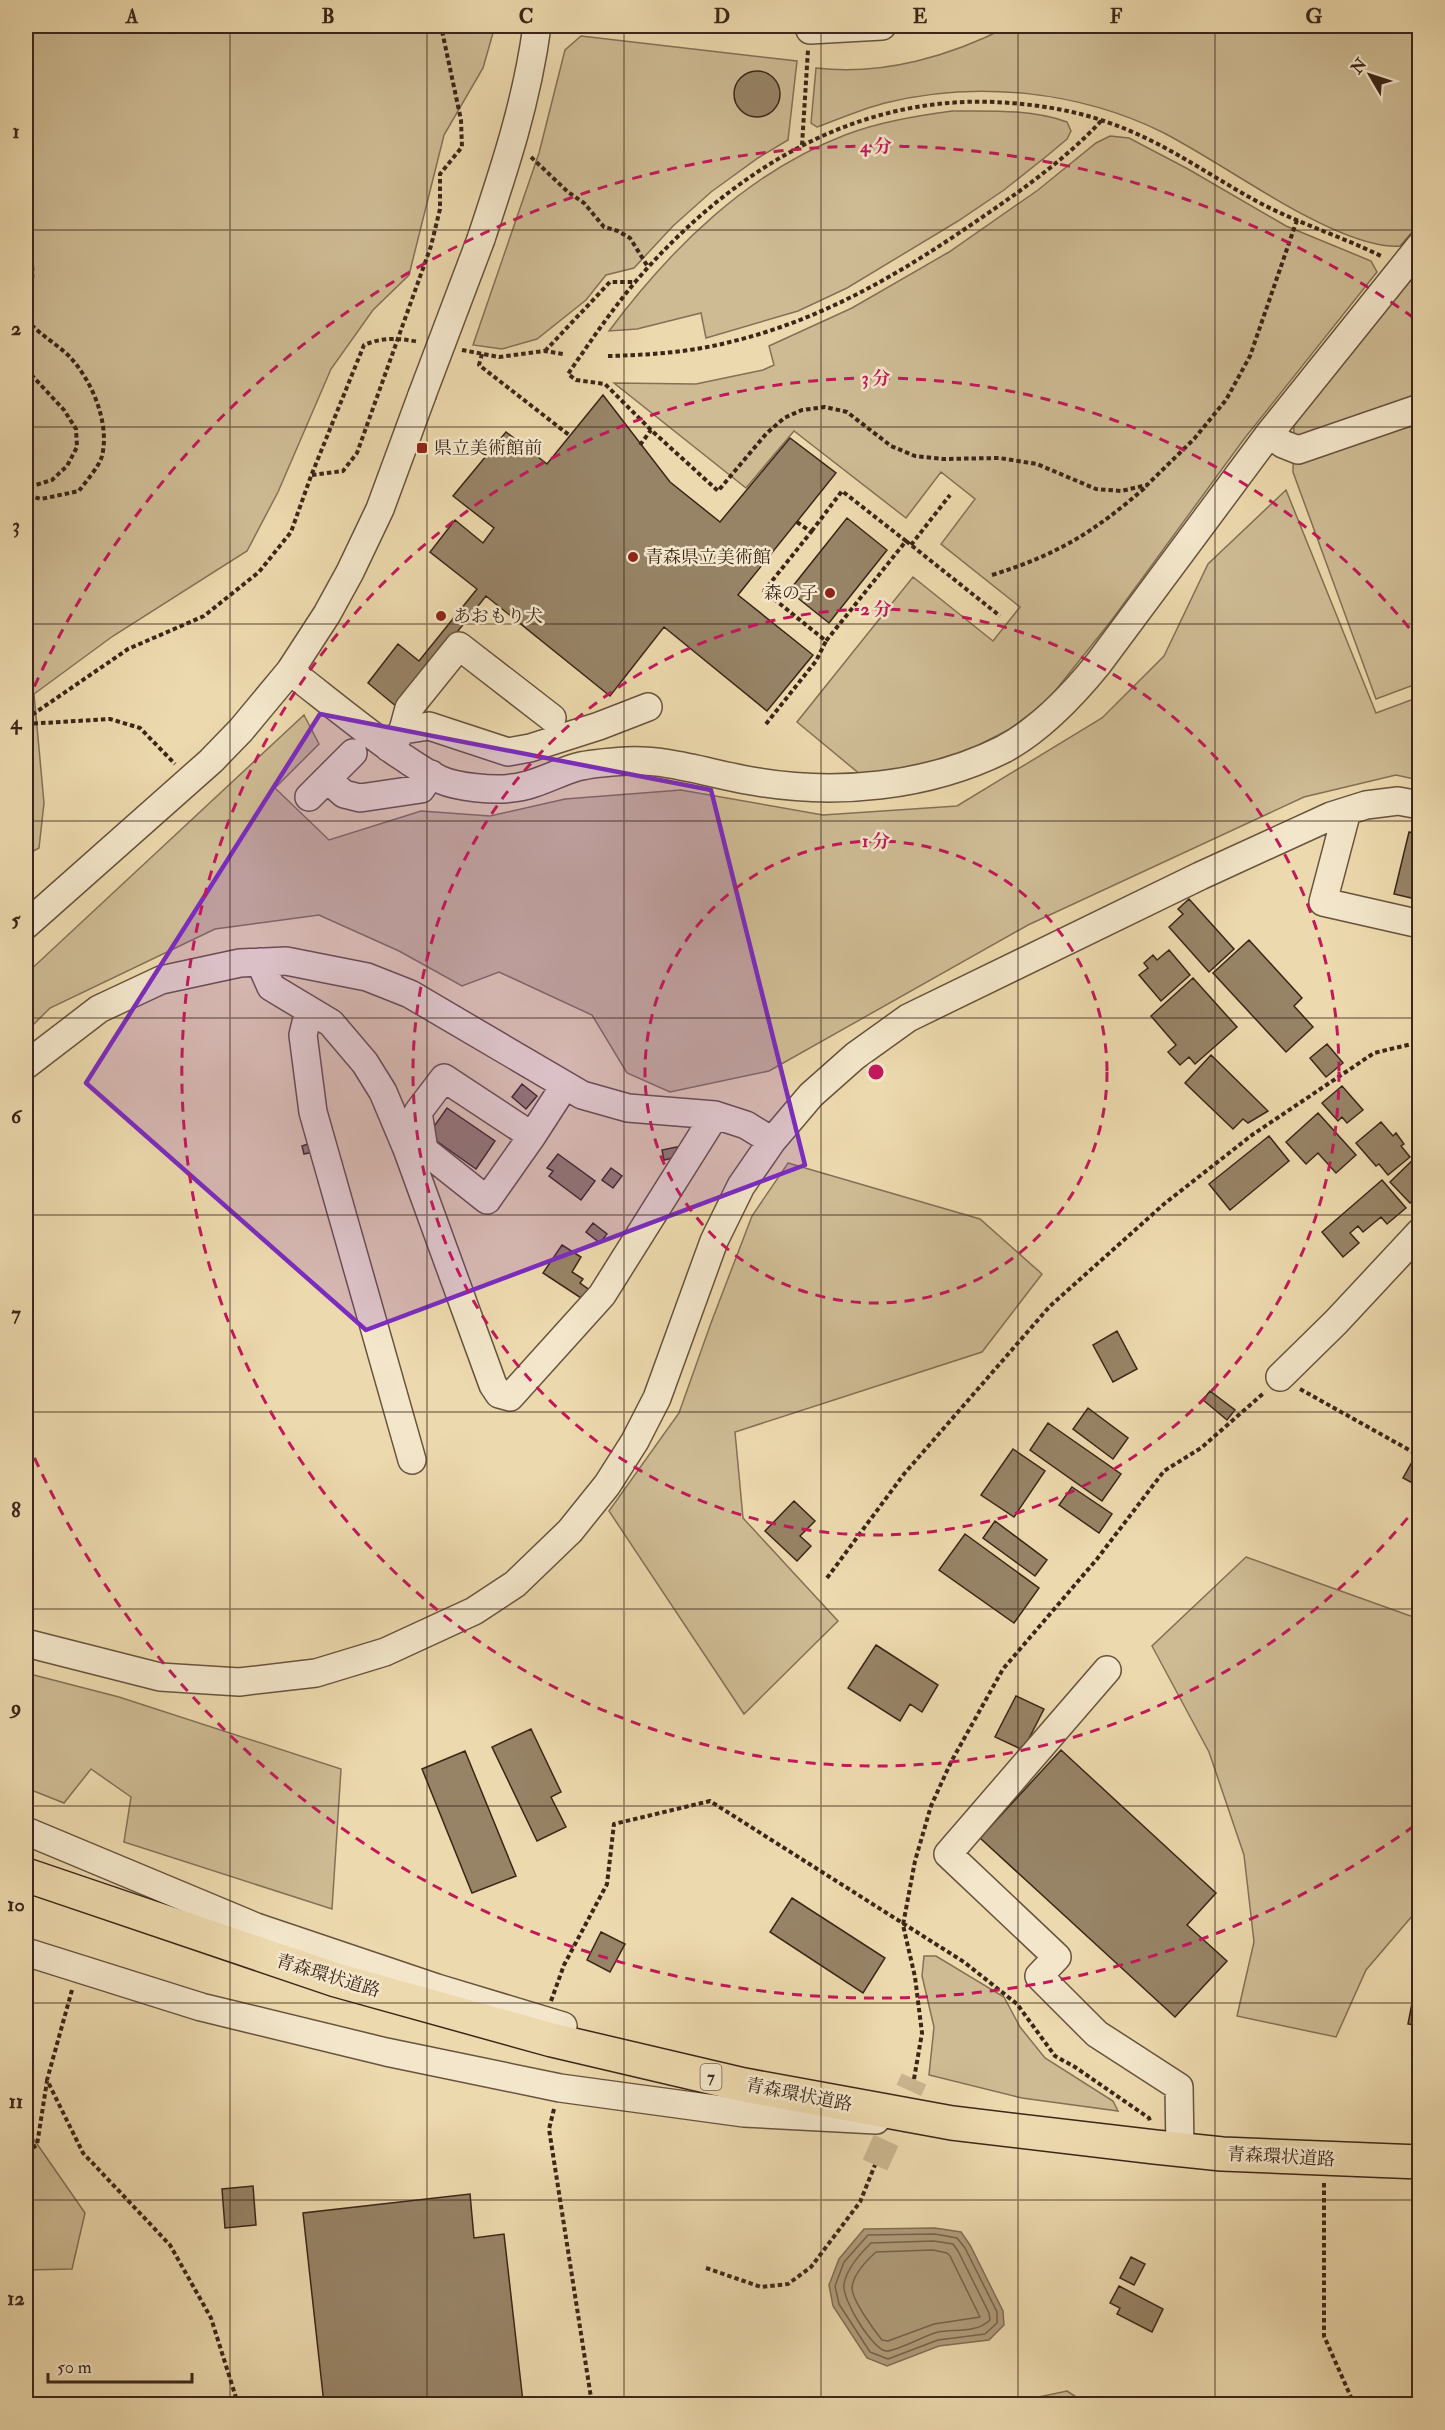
<svg xmlns="http://www.w3.org/2000/svg" width="1445" height="2430" viewBox="0 0 1445 2430" font-family="'IM FELL Double Pica','Noto Serif JP',serif">
<style>
.green{fill:#cebb94;stroke:#847056;stroke-width:1.5}
.water{fill:#b09c7b;stroke:#816d54;stroke-width:1.5}
.lines{fill:none;stroke-linecap:round;stroke-linejoin:round}
.shore{stroke:#76614a;stroke-width:1.5}
.building{fill:#978366;stroke:#3b2619;stroke-width:1.5}
.minor-tunnel{stroke:#c9b58f;stroke-width:27;stroke-dasharray:27 14;stroke-linecap:butt}
.minor-casing{stroke:#67533e;stroke-width:30}
.highway-casing{stroke:#3b2619;stroke-width:36}
.path{stroke:#3b2619;stroke-width:4;stroke-dasharray:4.5 3;stroke-linecap:butt}
.minor{stroke:#f3e6ca;stroke-width:27}
.highway{stroke:#ecd9ad;stroke-width:33}
.minor-bridge-casing{stroke:#67533e;stroke-width:30;stroke-linecap:butt}
.minor-bridge{stroke:#f3e6ca;stroke-width:27}
.marked{fill:#7b2cbf;fill-opacity:0.2;stroke:#7b2cbf;stroke-width:4.5;stroke-linejoin:round}
.grid{fill:none;stroke:#3b2619;stroke-width:1.5;stroke-opacity:0.55}
.ring{fill:none;stroke:#c2185b;stroke-width:3;stroke-dasharray:10 8}
.poi-dot{fill:#8f2418;stroke:#f3e6ca;stroke-width:2}
.labels{text-anchor:middle;dominant-baseline:central;stroke-width:5;stroke-linejoin:round;paint-order:stroke}
.shield{fill:#f3e6ca;stroke:#72604e;stroke-width:1.5}
.shield-label{font-size:16px;font-weight:bold;fill:#3b2619}
.poi-label{font-size:18px;fill:#3b2619;stroke:#f3e6ca;text-anchor:start}
.street-label{font-size:18px;fill:#3b2619;stroke:#f3e6ca}
.centre{fill:#c2185b;stroke:#f3e6ca;stroke-width:3}
.ring-label{font-size:18px;text-anchor:middle;font-weight:bold;fill:#c2185b;stroke:#f3e6ca;stroke-width:5;stroke-linejoin:round;paint-order:stroke}
.neatline{fill:none;stroke:#3b2619;stroke-width:2}
.grid-label{font-size:20px;text-anchor:middle;font-weight:bold;fill:#3b2619}
</style>
<rect width="100%" height="100%" fill="#ecd9ad"/>
<filter id="stains"><feTurbulence type="fractalNoise" baseFrequency=".00333" numOctaves="4"/><feColorMatrix values="0 0 0 0 .2 0 0 0 0 .09 0 0 0 0 .02 0 0 0 .5 -.17"/></filter>
<radialGradient id="worn" r=".72"><stop offset=".6" stop-color="#630" stop-opacity="0"/><stop offset="1" stop-color="#630" stop-opacity=".3"/></radialGradient>
<!-- green -->
<path class="green" d="M26,26h469l-12,42 -39,67 -35,140 -36,35 -42,59 -53,123 -31,59 -134,85 -79,58 10,109 -5,45 -13,7z
M1009,26h410v211l-6,-6 -13,15c-39,3 -105,-35 -138,-55 -32,-19 -64,-40 -98,-58 -84,-42 -188,-53 -279,-30 -23,6 -46,16 -68,24l-6,-4 5,-55c67,8 135,-12 193,-42z
M581,36l216,25 -9,79 -30,18 -47,34 -38,34 -39,42 -28,7 -20,25 -49,39 -35,10 -29,-4 66,-192 26,-103z
M952,111c38,0 79,-2 115,11l4,9 -4,8 -19,16 -44,35 -46,31 -111,67 -49,23 -92,27 -5,-25 -64,16 -28,2c62,-83 138,-158 236,-196 34,-13 71,-19 107,-24z
M1110,136l19,2 59,31 98,57 85,35 6,11 -133,167 -133,182 -64,80 -37,28 -41,21 -51,16 -57,9 -64,-53 116,-145 80,64 27,-34 -79,-63 34,-45 -34,-27 -35,46 -112,-87 -48,57 -132,-105 82,1 67,-14 11,-5 -5,-19 83,-38 97,-56 89,-62 58,-47z
M1419,268v415l-43,16 -83,-227 1,-51z
M1286,490l90,223 43,-16v83l-23,-5 -92,22 -276,128 -259,146 -99,21 -43,-19 -35,-58 -93,-43 -37,14 -63,-35 -80,-36 -104,14 -165,79 -24,24v-58l278,-259 15,29 -44,44 54,52 92,-29 69,5 75,-17 116,-9 142,25 134,-9 145,-88 62,-62 44,-92z
M788,1163l192,56 62,55 -60,78 -247,80 8,86 95,103 -94,93 -135,-203 70,-98 32,-90 41,-107z
M1246,1557l173,62v289l-53,62 -30,67 -99,-21 17,-74 -10,-87 -35,-103 -57,-106z
M26,1673l93,24 222,72 -9,140 -208,-67 7,-45 -40,-28 -27,34 -38,-15z
M924,1956h12l68,41 16,30 25,31 68,43 5,10 -96,-13 -93,-23 5,-48 -12,-51z
M26,2128l59,85 -13,56 -46,1z
M1067,2391l20,13h-82z"/>
<!-- water -->
<path class="water" d="M935,2228l26,4 9,13 33,66 1,14 -15,15 -50,6 -52,20 -20,-8 -34,-52 -4,-21 10,-26 25,-30z"/>
<g class="lines">
<!-- shore -->
<path class="shore" d="M935,2234l22,4 8,10 32,64v11l-12,11 -47,6 -50,19 -18,-7 -31,-48 -4,-18 9,-24 24,-27z
M934,2241l19,3 5,7 31,62 1,7c-13,13 -35,9 -52,12 -13,3 -42,20 -52,19 -14,-2 -45,-53 -42,-67 3,-16 16,-30 27,-41z
M933,2250l14,3 3,3 30,61 -46,7 -46,17 -6,-1c-8,-10 -31,-41 -30,-53 2,-14 15,-27 24,-35z"/>
</g>
<!-- building -->
<path class="building" d="M734 94a23 23 0 1 1 46 0a23 23 0 1 1-46 0Z
M603,395l67,87 50,40 70,-84 46,35 -98,122 75,60 -46,56 -103,-84 -54,69 -124,-100 -89,111 -29,-24 30,-39 21,17 58,-72 -47,-37 25,-32 28,23 11,-15 -41,-32 53,-64 41,32z
M847,518l40,32 -58,73 -40,-32z
M1409,832l11,2v66l-26,-6z
M1189,899l45,50 -25,23 -40,-45 14,-13 -5,-5z
M1249,940l53,58 -8,8 19,21 -27,25 -73,-79z
M1169,950l21,25 -29,26 -22,-26 9,-7 -4,-5 9,-8 4,5z
M1193,978l44,49 -42,37 -6,-7 -9,8 -12,-13 8,-7 -25,-29z
M1327,1044l16,19 -17,14 -16,-19z
M1211,1055l57,56 -20,12 -5,-4 -10,10 -48,-46z
M522,1084l15,12 -11,13 -14,-12z
M1342,1086l21,24 -16,13 -5,-6 -4,4 -16,-18z
M447,1108l48,33 -19,28 -48,-34z
M1318,1113l38,42 -20,18 -18,-20 -12,11 -20,-22z
M1381,1122l12,14 3,-3 8,11 -3,2 9,11 -22,18 -9,-11 -3,2 -20,-23z
M1269,1136l20,25 -59,49 -21,-26z
M314,1142l3,9 -13,3 -2,-8z
M677,1147l1,10 -14,3 -2,-10z
M1420,1153v41l-10,9 -20,-21z
M558,1154l37,27 -14,19 -32,-24 4,-5 -6,-3z
M611,1168l11,8 -9,12 -11,-8z
M1382,1180l24,28 -19,16 -6,-7 -18,15 -5,-6 -8,7 9,10 -16,14 -21,-25z
M593,1223l14,11 -7,9 -14,-11z
M562,1245l19,12 -9,15 11,7 -3,4 11,8 -7,9 -41,-27z
M1117,1331l20,38 -24,13 -20,-37z
M1210,1391l25,19 -8,10 -24,-20z
M1088,1408l40,30 -15,21 -40,-30z
M1048,1423l73,51 -19,27 -72,-51z
M1013,1449l32,22 -31,46 -33,-22z
M1412,1462l8,4v21l-17,-9z
M1072,1487l40,27 -13,19 -40,-28z
M794,1501l21,20 -15,15 11,10 -14,15 -32,-30z
M995,1521l52,39 -12,16 -52,-38z
M965,1534l74,54 -25,35 -75,-53z
M876,1645l62,40 -16,27 -12,-8 -10,17 -52,-33z
M1016,1696l28,13 -21,41 -28,-13z
M531,1729l30,63 -10,5 15,30 -29,14 -45,-94z
M1061,1750l155,143 -29,32 40,36 -52,56 -195,-179z
M465,1751l51,125 -44,17 -50,-124z
M792,1898l93,60 -22,35 -93,-61z
M601,1932l24,12 -15,28 -23,-12z
M1415,1988l5,1v37l-12,-2z
M253,2186l3,39 -31,3 -3,-39z
M470,2194l4,44 30,-4 19,168 -24,2h-175l-21,-191z
M1131,2257l14,7 -11,21 -14,-7z
M1119,2286l44,23 -11,23 -35,-18 3,-6 -10,-5z"/>
<g class="lines">
<!-- minor-tunnel -->
<path class="minor-tunnel" d="M875,2165l39,-86"/>
<!-- minor casing -->
<g class="minor-casing">
<path id="minor" d="M810,30l72,-4
M481,239c24,-72 46,-138 56,-213
M1269,434l14,10 15,6 122,-42
M290,671c36,28 71,57 108,83 14,9 27,19 43,26 16,7 53,11 71,8 23,-2 44,-15 65,-21 16,-4 33,-5 50,-6 42,-2 83,13 125,20 83,15 176,6 252,-32 37,-20 68,-53 94,-85l171,-230 151,-188
M403,730l6,-22 50,-62 93,72
M389,748l14,-18 26,-4 79,26 22,-4 69,-22 49,-19
M327,779l17,15 16,4 61,-9 10,-15
M309,797l44,-44
M1347,811l-24,91 97,22
M26,925l185,-164 30,-31 49,-59 37,-57 23,-42 30,-63 42,-114
M260,962l11,25 60,36 34,40 18,29 24,57 86,236 6,9 11,3 92,-102 113,-180
M309,1010l-6,25 10,77 99,348
M26,1065l73,-56 62,-29 79,-17 46,-2 81,16 43,17 172,101 46,13 87,7 31,10 26,16
M532,1136l-88,-58 -26,34 6,38 63,50 45,-64 33,-51
M1280,1377l56,-55 84,-90
M26,1643l134,34 79,5 77,-9 69,-21 89,-41 41,-27 55,-53 37,-46 28,-44 22,-43 57,-157 27,-55 31,-45 39,-46 44,-39 53,-38 292,-142 131,-60 35,-11 32,-4 22,4
M1107,1670l-159,184 109,103 -18,19 58,58 82,53 1,63
M26,1831l230,96 181,61 126,38
M26,1952l175,55 185,45 174,36 184,25 132,7"/>
</g>
<!-- highway casing -->
<g class="highway-casing">
<path id="highway" d="M26,1875l310,105 216,60 192,45 208,38 203,24 67,7 198,8"/>
</g>
<!-- path -->
<path class="path" d="M802,145l6,-95
M531,157l37,35 16,11 20,24 14,4 12,7 18,29
M1297,220l-47,136 -24,44 -32,39 -47,46 -26,6 -25,-2 -59,-25 -38,-6 -56,1 -28,-3 -24,-10 -44,-34 -22,-5 -23,3 -18,8 -18,16 -48,57 -67,-61 -46,-46 -29,-4 -8,-6c22,-32 43,-63 68,-93 92,-107 214,-185 359,-179 37,2 74,7 109,19 60,20 102,53 156,82 40,21 83,34 123,54
M26,245c13,22 2,51 2,76 12,14 29,23 42,36 22,24 40,66 32,99 -3,11 -16,25 -23,35l-38,8 -15,-4
M462,350l37,7 45,-6 19,3
M545,351l65,-69h26
M482,354l-3,11 90,70
M608,356c42,-1 85,-4 126,-15 90,-22 169,-69 244,-121 44,-30 88,-61 124,-100
M26,369l38,41 12,19 1,18 -10,19 -15,14 -26,8
M640,445l11,-15
M312,475l31,-4 14,-18 74,-207 9,-37v-35l22,-27 -1,-27 -20,-94
M797,522l14,10 -47,59 62,50 80,-100 -64,-50 -31,41
M906,541l94,75
M911,545l39,-50
M992,575c67,-21 102,-43 155,-89
M26,719l102,-70 76,-33 55,-44 32,-40 20,-56 53,-131c19,-8 35,-7 55,-3
M26,724l84,-5 30,9 35,36
M766,724l50,-63 10,-20
M1300,1389l120,67
M827,1578l77,-104 146,-168 114,-102 88,-69 122,-82 46,-11
M72,1990l-25,90 36,73 87,92 41,73 27,86
M551,2001l13,-36 43,-81 7,-60 96,-23 254,161 53,42 38,52 20,11 74,51 1,3
M914,2079l8,-46 -7,-56 -12,-52 12,-64 16,-55 20,-44 52,-93 94,-110 67,-88 37,-23 64,-56
M554,2109l-5,20 43,275
M26,2152l11,-7 10,-64
M1324,2183v153l30,68
M706,2268l55,19 27,-3 23,-17 49,-65 15,-37"/>
<!-- minor -->
<use href="#minor" class="minor"/>
<!-- highway -->
<use href="#highway" class="highway"/>
<!-- minor-bridge casing -->
<g class="minor-bridge-casing">
<path id="minor-bridge" d="M422,395l59,-156"/>
</g>
<!-- minor-bridge -->
<use href="#minor-bridge" class="minor-bridge"/>
</g>
<!-- marked area -->
<path class="marked" d="M320,714l391,76 94,375 -439,165 -280,-247z"/>
<!-- grid -->
<path class="grid" d="M230,26v2378M427,26v2378M624,26v2378M821,26v2378M1018,26v2378M1215,26v2378M26,230h1394M26,427h1394M26,624h1394M26,821h1394M26,1018h1394M26,1215h1394M26,1412h1394M26,1609h1394M26,1806h1394M26,2003h1394M26,2200h1394"/>
<!-- distance rings -->
<g class="ring">
<circle cx="876" cy="1072" r="231"/>
<circle cx="876" cy="1072" r="463"/>
<path d="M1419 1504A694 694 0 1 1 1419 640"/>
<path d="M1414 1826A926 926 0 0 1 27 1441M27 703A926 926 0 0 1 1414 318"/>
</g>
<!-- markers -->
<g class="poi-dot">
<rect x="416" y="442" width="12" height="12" rx="3"/>
<circle cx="633" cy="557" r="6"/>
<circle cx="830" cy="593" r="6"/>
<circle cx="441" cy="616" r="6"/>
</g>
<g class="labels">
<!-- shield labels -->
<rect class="shield" x="700.5" y="2064" width="21" height="26" rx="4.5"/>
<g class="shield-label">
<text x="711" y="2077">7</text>
</g>
<!-- poi labels -->
<g class="poi-label">
<text x="434" y="448">県立美術館前</text>
<text x="645" y="557">青森県立美術館</text>
<text x="818" y="593" text-anchor="end">森の子</text>
<text x="453" y="616">あおもり犬</text>
</g>
<!-- street labels -->
<g class="street-label">
<text transform="translate(328 1976) rotate(17)">青森環状道路</text>
<text transform="translate(799 2095) rotate(11)">青森環状道路</text>
<text transform="translate(1281 2157) rotate(3)">青森環状道路</text>
</g>
</g>
<circle cx="876" cy="1072" r="9" class="centre"/>
<g class="ring-label">
<text x="876" y="152">4 分</text>
<text x="876" y="384">3 分</text>
<text x="876" y="615">2 分</text>
<text x="876" y="847">1 分</text>
</g>
<!-- margin -->
<rect width="1445" height="2430" fill="none" stroke="#ecd9ad" stroke-width="66"/>
<!-- north arrow -->
<g transform="translate(1370 75) rotate(309)" stroke="#f3e6ca" stroke-width="4.5" paint-order="stroke">
<path d="M0-4.5L10 22L0 15L-10 22Z" fill="#3b2619"/>
<text y="-9" font-size="16" font-weight="bold" text-anchor="middle" fill="#3b2619">N</text>
</g>
<!-- scale -->
<path d="M48 2373v9h144v-9" fill="none" stroke="#3b2619" stroke-width="3"/>
<text x="57" y="2373" font-size="18" fill="#3b2619" stroke="#f3e6ca" stroke-width="4.5" paint-order="stroke">50 m</text>
<rect x="33" y="33" width="1379" height="2364" class="neatline"/>
<g class="grid-label">
<text x="132" y="23">A</text>
<text x="328" y="23">B</text>
<text x="526" y="23">C</text>
<text x="722" y="23">D</text>
<text x="920" y="23">E</text>
<text x="1116" y="23">F</text>
<text x="1314" y="23">G</text>
<text x="16" y="138">1</text>
<text x="16" y="335">2</text>
<text x="16" y="532">3</text>
<text x="16" y="729">4</text>
<text x="16" y="926">5</text>
<text x="16" y="1123">6</text>
<text x="16" y="1320">7</text>
<text x="16" y="1517">8</text>
<text x="16" y="1714">9</text>
<text x="16" y="1911">10</text>
<text x="16" y="2108">11</text>
<text x="16" y="2305">12</text>
</g>
<rect width="100%" height="100%" filter="url(#stains)"/>
<rect width="100%" height="100%" fill="url(#worn)"/>
</svg>
